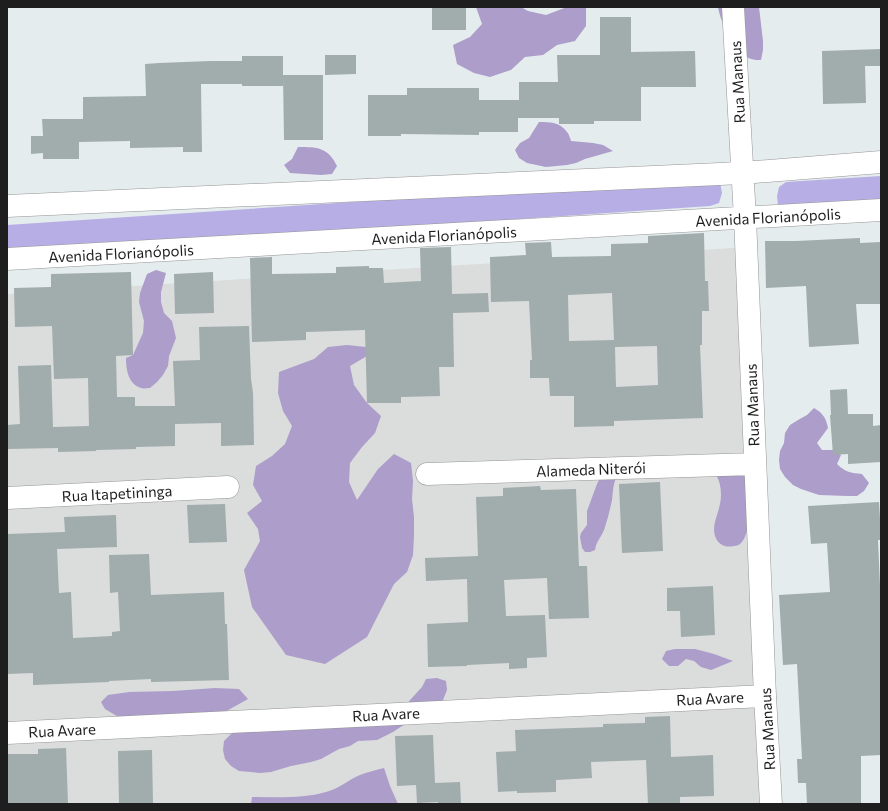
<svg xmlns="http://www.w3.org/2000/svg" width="888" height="811" viewBox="0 0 888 811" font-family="Commissioner,sans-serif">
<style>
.residential{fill:#dbdcdc}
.grass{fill:#b6aee5}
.forest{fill:#ac9dcb}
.building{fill:#a1acad;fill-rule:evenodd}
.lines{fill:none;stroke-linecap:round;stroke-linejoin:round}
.minor-casing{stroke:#959595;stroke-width:23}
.minor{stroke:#fff;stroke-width:22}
.labels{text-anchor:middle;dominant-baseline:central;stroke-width:3;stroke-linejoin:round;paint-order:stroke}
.street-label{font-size:15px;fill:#1e1e1e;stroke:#fff}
</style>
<rect width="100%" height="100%" fill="#e5ecee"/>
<!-- residential -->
<path class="residential" d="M747,247l29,557h-769v-510z"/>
<!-- grass -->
<path class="grass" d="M881,176v28l-103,1 -1,-9 2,-9 7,-5z
M712,178l8,4 2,11 -3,10 -9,3 -703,48v-29z"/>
<!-- forest -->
<path class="forest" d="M476,7h45l7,4 18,4 21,-8h19v19l-11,15 -18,4 -14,10 -18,2 -14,13 -21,7 -16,-4 -17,-9 -4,-19 17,-8 12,-13z
M718,7h41l4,34v9l-2,10c-3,0 -7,0 -10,-1 -15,-5 -31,-37 -33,-52z
M539,122c11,0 21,0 28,10 2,2 3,6 4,9l22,2 10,2 10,6 -28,8 -9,4 -9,2 -21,2 -19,-4 -8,-5 -4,-8 5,-7 9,-5z
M298,147c19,0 30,0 39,19l-5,8 -11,1 -31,-2 -6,-8 8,-6z
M156,270l10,3 -5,19v10l3,11 8,8 4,17 -7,18 -1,10 -5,9 -6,7 -7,6c-3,0 -7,1 -9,0 -13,-4 -15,-19 -15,-30l7,-3 10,-22 1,-12 -5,-19 1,-9 7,-19z
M347,345l19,2 1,9 -17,10 4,19 13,18 14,13 -6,17 -13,14 -12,16 -1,19 8,18 21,-31 16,-15 17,9 2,18 -1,18 2,18v19l-1,19 -6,17 -13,12 -27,53 -42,27 -39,-9 -34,-48 -8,-37 16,-29 -2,-12 -11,-16 15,-12 -9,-16 3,-19 16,-10 13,-12 7,-18 -9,-15 -5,-18 1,-21 35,-13 14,-12z
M814,408c9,5 12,10 14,20l-11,15 5,7h11l8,5 -4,9c8,8 14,9 25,10l7,9 -5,8 -7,5h-10l-28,-1 -18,-6 -8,-4 -8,-8 -5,-8 -1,-9 1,-9 4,-8 1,-10 5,-8 8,-5 9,-5z
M746,469l2,58c-2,6 -3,13 -8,17 -1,1 -4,2 -6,2 -8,2 -16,-1 -19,-10 -3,-10 2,-19 4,-28 3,-10 3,-24 -3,-33z
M601,476l15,2c-3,7 -3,14 -4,22 -2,9 -4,18 -7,27 -2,8 -9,14 -10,23l-5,2h-5l-3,-4 -2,-11 1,-4 6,-8v-14l10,-27z
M675,649h20l19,5 19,7 -22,9 -10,-3 -7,-6 -8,-2 -8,7h-9l-7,-7 4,-8z
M437,678l9,3 1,9 -4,10 -6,8 -27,15 -8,3 -9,6 -16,8 -19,1 -8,5 -11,3 -18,10 -10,3 -20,4 -20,6 -11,1 -21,-2 -8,-5 -6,-7 -2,-9 1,-9 7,-7 8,-5 162,-19 21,-23 4,-8z
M215,688l24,1 9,10 -25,14 -101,6 -17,-10 -4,-7 7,-7 21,-3 44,-1z
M384,768l6,18 8,18h-147l1,-7c24,0 50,2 74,-5 13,-3 22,-12 34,-17 7,-3 16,-5 24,-7z"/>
<!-- building -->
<path class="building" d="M432,7h34v23h-34z
M600,17h31v35l64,-1 1,36h-55v34h-47v3h-35v-6h-41v14h-39v3l-78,-1v2h-33v-41h39v-7h72v12h40v-18h39l-1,-27h43z
M881,49v17h-16l1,37 -43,1 -1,-53z
M325,55h31v19l-31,1z
M242,56h41v30h-41v-2h-41l1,68h-19v-5l-53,1v-7l-51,1v17h-36v-6l-12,1v-18h12l-1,-17h41v-22l63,-1 -1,-32 14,-1 51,-2h32z
M283,75h40v65h-39z
M704,233l1,48h3l1,30h-7v34h-2l3,73 -89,3v5l-40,1v-31h-24l-1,-18h-19v-18h2l-3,-59 -38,1 -1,-45 36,-2 -1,-12 26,-1 1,15 59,-1v-12l37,-1v-7zM612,293l2,47 -45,1 -1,-46zM657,346l1,39 -42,2 -1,-40z
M860,238v5l21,-1v62h-25l3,40 -50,3 -3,-61 -40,2 -1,-47h31z
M451,247l1,47 36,-1 1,19 -36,1 1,54h-15l1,29 -39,1v6h-34l-2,-73 -59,2v8l-54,2 -2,-84 22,-1v17l64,-1v-6l33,-1v2h14l1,15 37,-2 -1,-33z
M131,272l2,83 -17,1 1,41h18v9h40l-2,-45 27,-1 -1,-33 50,-1 2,53 2,14 1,52 -33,1v-23l-46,1v22l-39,1v2l-40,1v1l-38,1v-4l-51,1v-24l13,-1 -2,-58 33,-1 2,62 36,-1 -1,-48 -34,1 -2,-53 -37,1 -1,-39 37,-1v-13z
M213,272l1,41 -39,1 -1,-40z
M847,389l1,25h25v12l8,-1v37l-33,2v-10l-15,1 -3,-40h1l-1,-25z
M660,482l3,69 -41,2 -3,-69z
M540,486l1,4 35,-1 3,77h8l2,52 -40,1 -2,-41 -43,2 2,36 39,-1 2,42 -20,1v10l-18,1v-6l-42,2v1l-39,1 -1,-43 41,-2 -1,-43 -41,2 -1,-23 53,-2 -2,-59 27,-1v-8z
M879,502l2,33v5h-3l3,69v11h-1l1,38v97l-20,1v48h-54l-1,-21h-8l-1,-24h5l-5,-95 -14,1 -4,-70 51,-3 -3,-49 -16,1 -3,-38z
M225,504l2,38 -38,1 -2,-38z
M116,515l1,32 -60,2 2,44 12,-1 2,46 39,-2v-4l8,-1 -2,-39 -8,1 -1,-38 40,-1 2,41 73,-3 1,32h2l2,56 -78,2v-3l-42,2v1l-76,3v-12l-26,1v-140l58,-2 -1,-15z
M713,586l2,49 -34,2 -1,-26h-13v-23z
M670,716l1,41 42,-2 1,41 -34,1v7h-32l-2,-44 -55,2 1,16 -36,2v12l-39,1v-2l-19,1 -2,-40 20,-1 -1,-21 88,-3v-3l42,-1v-6z
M433,735l2,48 25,-1 1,22h-23v-2l-21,1 -1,-18 -19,1 -2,-50z
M66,748l2,56h-61v-50h31v-5z
M152,750l1,54h-34l-1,-53z"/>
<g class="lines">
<!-- minor casing -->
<g class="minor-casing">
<path id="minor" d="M733,7l12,211 20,478 6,108
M7,206l735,-33 139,-11
M7,259l874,-49
M427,474l328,-10
M7,498l221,-11
M7,733l758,-37"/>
</g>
<!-- minor -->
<use href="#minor" class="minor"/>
</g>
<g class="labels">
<!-- street labels -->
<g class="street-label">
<text transform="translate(737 82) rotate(-93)">Rua Manaus</text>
<text transform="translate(768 217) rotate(-3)">Avenida Florianópolis</text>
<text transform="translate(444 235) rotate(-3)">Avenida Florianópolis</text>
<text transform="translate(121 253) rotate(-3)">Avenida Florianópolis</text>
<text transform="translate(752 405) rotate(-92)">Rua Manaus</text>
<text transform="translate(591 469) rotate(-2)">Alameda Niterói</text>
<text transform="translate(117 493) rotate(-3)">Rua Itapetininga</text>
<text transform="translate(710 698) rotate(-3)">Rua Avare</text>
<text transform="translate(386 714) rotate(-3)">Rua Avare</text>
<text transform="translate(767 729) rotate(-93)">Rua Manaus</text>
<text transform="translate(62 730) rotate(-3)">Rua Avare</text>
</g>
</g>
<!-- border -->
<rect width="888" height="811" fill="none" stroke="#1e1e1e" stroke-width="16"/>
</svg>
